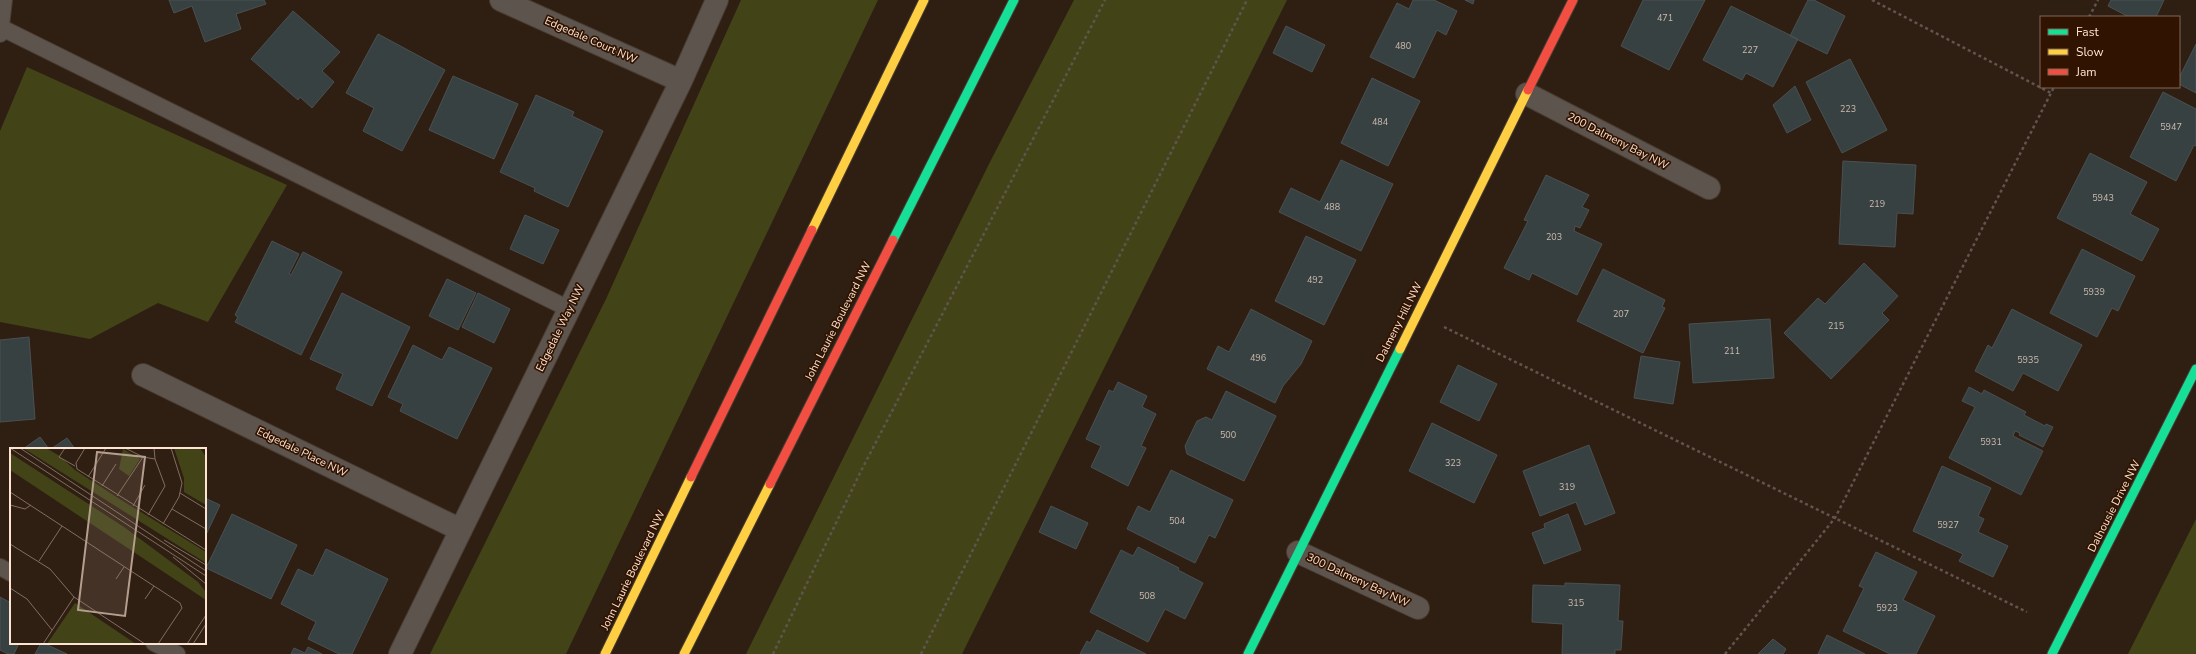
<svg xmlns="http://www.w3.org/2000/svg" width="2196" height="654" viewBox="0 0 2196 654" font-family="'Nunito Sans',sans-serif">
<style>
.green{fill:#424418}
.building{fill:#384142;stroke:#4a5052}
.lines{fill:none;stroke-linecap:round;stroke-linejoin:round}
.lane-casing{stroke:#493b30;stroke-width:18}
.street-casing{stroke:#493b30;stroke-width:24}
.fast-casing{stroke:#493b30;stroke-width:11}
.slow-casing{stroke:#493b30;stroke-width:11}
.jam-casing{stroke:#493b30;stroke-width:11}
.path{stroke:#60554e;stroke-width:2.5;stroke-dasharray:3 3;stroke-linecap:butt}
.lane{stroke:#5e544e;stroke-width:16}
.street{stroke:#5e544e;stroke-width:22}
.fast{stroke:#16e098;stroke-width:9}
.slow{stroke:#ffcf43;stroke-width:9}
.jam{stroke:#f24e42;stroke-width:9}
.labels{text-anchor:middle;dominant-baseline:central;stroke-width:3.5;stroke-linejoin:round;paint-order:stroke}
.number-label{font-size:9px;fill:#ccbaae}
.street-label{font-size:11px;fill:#fee3d2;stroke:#301401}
.inset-road{fill:none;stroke:#826d5f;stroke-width:1}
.view{fill:#b69e8f;fill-opacity:0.15;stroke:#b69e8f;stroke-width:2}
.inset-edge{fill:none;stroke:#fee3d2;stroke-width:2}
</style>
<rect width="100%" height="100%" fill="#2f1f13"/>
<!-- green -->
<path class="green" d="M741,0h137l-312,654h-136l176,-355z
M1074,0h213l-325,654h-216l245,-494z
M27,67l260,118 -79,137 -50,-19 -68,36 -90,-17v-191z
M2196,519v135h-68z"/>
<!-- building -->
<path class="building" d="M169,0h95l2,4 -30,10 5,15 -36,13 -13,-36 -18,7z
M1413,0h21l23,11 -11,24 -9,-5 -23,48 -44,-21 27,-54 12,6z
M1465,0h9l-1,4z
M1643,0h62l-36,70 -48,-24z
M1808,0h6l31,16 -18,38 -37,-18z
M2111,0h53l-8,17h-27l-21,-11z
M1731,6l67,33 -25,48 -27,-14 -4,7 -39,-20z
M293,11l47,41 -18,19 12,11 -22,26 -12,-11 -2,3 -47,-41z
M1286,26l39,19 -13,27 -39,-19z
M378,34l67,36 -43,81 -39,-20 11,-23 -28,-15z
M2196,44v49l-17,-9v-6z
M1850,59l37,71 -45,23 -36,-71z
M453,76l65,28 -24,55 -65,-29z
M1372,78l48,23 -32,65 -47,-23z
M1795,86l16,34 -24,13 -14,-28z
M2163,92l33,17v37l-2,-1 -18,36 -46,-24z
M536,95l38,17 -2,4 31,15 -35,76 -34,-16 1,-3 -35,-16z
M2090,153l57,29 -17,32 29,15 -17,32 -85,-43z
M1341,160l52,24 -32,67 -82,-39 12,-24 29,14z
M1843,161l73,4 -3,49 -16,-1 -2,34 -56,-3z
M1546,175l43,20 -7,12 7,3 -9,18 -5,-2 -1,5 28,13 -25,51 -45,-22 -3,7 -25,-12 24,-47 -4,-1z
M525,215l34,15 -16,34 -33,-15z
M1306,236l50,24 -32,65 -49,-24z
M272,241l27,13 -10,20 2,1 12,-23 39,20 -41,83 -66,-33 3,-5 -3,-2z
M2082,249l53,27 -17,35 -6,-3 -15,29 -47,-24z
M1864,263l34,33 -16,17 7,7 -58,59 -47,-46 34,-35 7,6z
M1603,269l62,31 -3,7 3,1 -22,45 -66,-32z
M447,279l29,14 -18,37 -29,-14z
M342,293l68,34 -38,79 -36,-17 7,-15 -33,-15z
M478,293l32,16 -16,34 -32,-16z
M1251,309l61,32 -11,23 -18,22 -8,17 -68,-34 11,-23 11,6z
M2012,309l70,36 -24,46 -35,-18 -10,18 -38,-20 13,-26 4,3z
M1770,319l4,59 -81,5 -4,-59z
M29,337l6,82 -35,3v-82z
M413,345l29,15 7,-13 43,21 -35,71 -57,-28 3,-7 -15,-7z
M1641,356l39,6 -7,42 -39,-6z
M1458,365l39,19 -18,37 -39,-19z
M1118,382l29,14 -5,11 14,7 -15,32 5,2 -18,38 -37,-19 10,-21 -15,-7 23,-49 4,2z
M1969,387l13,7 2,-4 42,22 -2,3 21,11 1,-2 7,3 -10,20 -24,-12 1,-2 -5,-2 -2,5 30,15 -22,44 -72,-37 26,-51 -13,-6z
M1226,391l50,25 -32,65 -57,-27 -2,-8 12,-25 9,-4 6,3z
M1432,423l65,32 -23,48 -65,-32z
M40,437l9,12h-26z
M67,438l8,11h-24z
M1589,445l26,68 -30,12 -9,-23 -36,14 -17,-45z
M1942,466l49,22 -13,28 6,3 -6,13 30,14 -15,31 -34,-16 4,-7 -50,-23z
M1171,470l62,30 -18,38 -6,-3 -14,28 -68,-34 11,-23 12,6z
M205,498l15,7 -15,32z
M1051,506l37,17 -12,26 -37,-17z
M232,514l65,31 -26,54 -65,-31z
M1568,514l13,36 -37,14 -12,-31 13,-5 -1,-4z
M1138,547l41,21 -1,2 25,13 -18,36 -20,-10 -17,33 -58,-30 31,-62 12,6z
M326,549l62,30 -36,75h-13l-31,-15 8,-17 -35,-18 17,-35 15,7z
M1876,552l41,20 -14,28 32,16 -19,38h-26l-47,-23 21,-43 -5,-2z
M1565,583l55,2 -2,36h5l-2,29h-6v4h-53l1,-30 -31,-2 1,-37 32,1z
M0,597l11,6v40h8l-5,11h-6l-8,-4z
M1097,630l49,24h-66l7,-13 3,2z
M1827,635l38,19h-47z
M1773,639l13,10 -3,5h-25z
M41,643h2l24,11h-32z
M308,647l14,7h-31l3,-6 11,5z"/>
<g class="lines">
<!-- lane casing -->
<g class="lane-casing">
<path id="lane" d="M2,28l567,281
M0,34l4,-34
M0,567l11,6
M154,643l23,11"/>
</g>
<!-- street casing -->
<g class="street-casing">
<path id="street" d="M501,0l180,81
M1527,94l182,94
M143,375l318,155
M1298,552l120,56
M400,654l281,-573 36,-81"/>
</g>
<!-- fast casing -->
<g class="fast-casing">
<path id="fast" d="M893,240l121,-240
M1248,654l152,-305
M2052,654l144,-285"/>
</g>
<!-- slow casing -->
<g class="slow-casing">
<path id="slow" d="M812,230l112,-230
M1400,349l128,-259
M605,654l86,-177
M684,654l86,-170"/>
</g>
<!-- jam casing -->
<g class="jam-casing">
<path id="jam" d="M1528,90l45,-90
M691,477l121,-247
M770,484l123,-244"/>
</g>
<!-- path -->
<path class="path" d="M1872,0l179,93
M2089,17l9,-17
M1444,327l583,285
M773,654l88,-183 244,-471
M921,654l326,-654
M1725,654l110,-136 219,-431"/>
<!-- lane -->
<use href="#lane" class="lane"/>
<!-- street -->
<use href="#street" class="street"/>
<!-- fast -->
<use href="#fast" class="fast"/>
<!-- slow -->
<use href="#slow" class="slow"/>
<!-- jam -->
<use href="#jam" class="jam"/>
</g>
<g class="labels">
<!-- number labels -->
<g class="number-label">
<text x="1665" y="18">471</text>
<text x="1403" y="46">480</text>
<text x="1750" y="50">227</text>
<text x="1848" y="109">223</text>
<text x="1380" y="122">484</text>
<text x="2171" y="127">5947</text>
<text x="2103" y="198">5943</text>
<text x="1877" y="204">219</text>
<text x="1332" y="207">488</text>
<text x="1554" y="237">203</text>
<text x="1315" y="280">492</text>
<text x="2094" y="292">5939</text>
<text x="1621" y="314">207</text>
<text x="1836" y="326">215</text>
<text x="1732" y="351">211</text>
<text x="1258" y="358">496</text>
<text x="2028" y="360">5935</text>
<text x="1228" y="435">500</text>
<text x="1991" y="442">5931</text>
<text x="1453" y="463">323</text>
<text x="1567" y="487">319</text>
<text x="1177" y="521">504</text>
<text x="1948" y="525">5927</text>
<text x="1147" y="596">508</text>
<text x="1576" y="603">315</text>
<text x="1887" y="608">5923</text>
</g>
<!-- street labels -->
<g class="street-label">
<text transform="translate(591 40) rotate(24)">Edgedale Court NW</text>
<text transform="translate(1618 141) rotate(27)">200 Dalmeny Bay NW</text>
<text transform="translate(838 321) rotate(-63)">John Laurie Boulevard NW</text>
<text transform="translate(1399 322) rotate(-63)">Dalmeny Hill NW</text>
<text transform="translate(560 328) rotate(-64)">Edgedale Way NW</text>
<text transform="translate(302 452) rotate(26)">Edgedale Place NW</text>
<text transform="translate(2114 506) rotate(-63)">Dalhousie Drive NW</text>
<text transform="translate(633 570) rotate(-64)">John Laurie Boulevard NW</text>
<text transform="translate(1358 580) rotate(25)">300 Dalmeny Bay NW</text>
</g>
</g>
<!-- overview -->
<g transform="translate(10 448)">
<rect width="196" height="196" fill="#2f1f13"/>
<path d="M13,0h23l12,7 17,15 43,28 88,54v11zM164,0h26l6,9v48l-22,-13v-14zM113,1l17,10 -11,17 -10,-7zM0,5l114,74 74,55 7,9 1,9 -196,-130zM65,155l61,41h-89z" fill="#424418"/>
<path class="inset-road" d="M0,0l196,128M10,0l186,123M55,0l-6,9 16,9M75,0l-9,15 1,6 129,81M115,0l18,9 12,2 -1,-11M78,29l18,-29M92,38l14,-22M0,44l170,111 2,5 -24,36M170,45l26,16M107,48l26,-39M0,57l15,4 6,-4M123,58l12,-21M162,61l34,20M138,67l17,-29 -10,-27M153,76l16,-27 3,-14 -11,-35M154,92l42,25M0,96l40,25 24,28 71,47M163,109l33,27M29,113l23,-35M106,131l8,-12M0,140l17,11 25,31M135,151l9,-13M33,196l31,-47M177,196l19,-29M183,196l13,-20"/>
<path class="view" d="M87,4l48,5 -20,159 -47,-6z"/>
<rect width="196" height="196" class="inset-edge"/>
</g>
<!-- legend -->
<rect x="2040" y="16" width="140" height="72" fill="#301401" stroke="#826755"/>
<rect x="2048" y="29" width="20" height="6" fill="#16e098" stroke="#826755"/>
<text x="2076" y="36" font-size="12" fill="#fee3d2">Fast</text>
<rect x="2048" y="49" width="20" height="6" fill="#ffcf43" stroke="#826755"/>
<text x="2076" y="56" font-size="12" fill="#fee3d2">Slow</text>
<rect x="2048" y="69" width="20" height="6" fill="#f24e42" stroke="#826755"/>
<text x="2076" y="76" font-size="12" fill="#fee3d2">Jam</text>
</svg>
